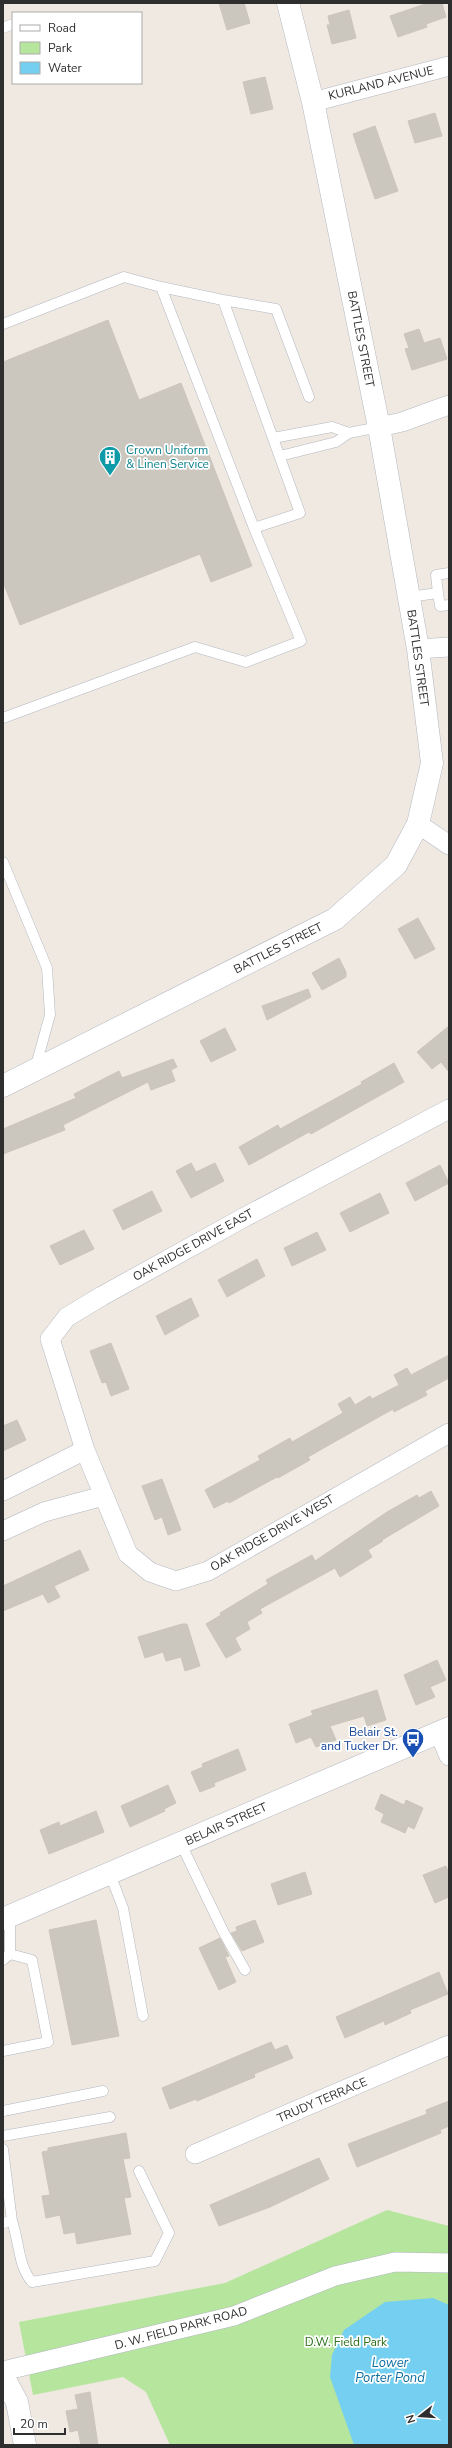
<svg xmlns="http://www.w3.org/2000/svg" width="452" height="2448" viewBox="0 0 452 2448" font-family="'Nunito Sans',sans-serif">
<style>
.green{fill:#b6e59e}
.water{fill:#75cff0}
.building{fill:#cbc7bf;stroke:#cbc5ba}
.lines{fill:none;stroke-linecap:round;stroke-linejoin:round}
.service-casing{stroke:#b4b7c1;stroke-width:11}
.minor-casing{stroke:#b4b7c1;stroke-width:20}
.tertiary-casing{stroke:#b4b7c1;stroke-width:23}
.secondary-casing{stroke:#b4b7c1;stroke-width:23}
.service{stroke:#fff;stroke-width:10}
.minor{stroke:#fff;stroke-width:19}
.tertiary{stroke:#fff;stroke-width:22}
.secondary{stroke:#fff;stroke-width:22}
.labels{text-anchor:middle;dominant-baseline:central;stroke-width:3.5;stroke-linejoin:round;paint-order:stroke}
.street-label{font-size:12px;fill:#2e2e2e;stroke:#fff}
.culture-label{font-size:12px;fill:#0d838f;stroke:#fff;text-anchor:start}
.transit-label{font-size:12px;fill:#164399;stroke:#fff;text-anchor:end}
.park-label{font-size:12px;fill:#2c6e1b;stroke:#fff}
.water-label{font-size:13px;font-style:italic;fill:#0d6fa3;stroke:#fff}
</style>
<rect width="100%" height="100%" fill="#efe9e1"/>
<!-- green -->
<path class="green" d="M387,2210l62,16v219h-279l-24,-53 -23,-15 -90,18 -14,-73 206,-39z"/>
<!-- water -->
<path class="water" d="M433,2298l16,7v140h-95l-24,-68 2,-22 12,-25 41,-28z"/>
<!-- building -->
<path class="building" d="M219,3h25l6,20 -23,7z
M428,3h14l4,14 -20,7 1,3 -29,10 -8,-21z
M349,10l7,28 -24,6 -5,-19h3l-2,-9z
M265,77l8,32 -22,5 -8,-32z
M435,113l7,23 -27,7 -7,-22z
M375,126l23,65 -23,8 -22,-65z
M108,320l31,80 42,-17 71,183 -41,16 -11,-28 -180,71 -17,-43v-220z
M419,329l5,14 16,-5 7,21 -35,11 -7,-21 4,-1 -5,-14z
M418,918l17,31 -20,10 -17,-30z
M339,958l7,14v5l-24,13 -10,-17z
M308,989l3,8 -44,23 -5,-14z
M449,1026v46l-8,-10 -9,7 -15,-17z
M225,1028l11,22 -25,12 -11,-21z
M173,1059l4,8 -6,3 4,11 -24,9 -3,-8 -85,43 2,5 -62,24v-25l73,-31 -2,-4 45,-23 3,7z
M394,1063l10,19 -93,52 -2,-2 -60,33 -10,-18 39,-22 2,4 82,-45 -1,-2z
M191,1163l5,9 19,-9 9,18 -33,17 -15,-27z
M440,1165l9,18 -34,18 -9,-18z
M152,1191l10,20 -39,19 -10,-20z
M380,1193l9,20 -39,19 -10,-19z
M84,1230l10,19 -34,16 -10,-19z
M317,1232l9,18 -34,16 -8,-18z
M257,1259l8,17 -38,21 -9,-17z
M191,1298l8,18 -34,19 -9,-19z
M111,1343l18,46 -18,7 -5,-14 -4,1 -12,-32z
M449,1355v23l-24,13 2,4 -33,17 -1,-3 -57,32 -28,16 2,3 -32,18 -1,-1 -48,26 -1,-2 -14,7 -9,-18 55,-30 -2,-4 32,-18 2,4 51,-29 -5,-9 12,-7 5,8 15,-9 2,3 27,-14 -5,-10 13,-7 4,7z
M17,1420l9,20 -23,11v-25z
M162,1479l19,51 -13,5 -6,-18 -7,3 -13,-34z
M431,1491l8,15 -57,34 1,1 -15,9 4,7 -32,20 -5,-9 -75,41 2,4 -15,9 3,7 -15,9 6,12 -15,8 -20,-34 15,-9 -1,-2 48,-29 -2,-4 46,-25 3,6 72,-49 30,-17 2,3z
M80,1550l9,20 -35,16 6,11 -12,6 -5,-9 -40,17v-25z
M182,1624h5l13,42 -15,5 -4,-14 -15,4 -3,-9 -18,6 -7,-21z
M437,1660l9,20 -16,7 5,10 -19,8 -12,-30z
M377,1690l9,30 -19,6 -3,-10 -34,10 6,14 -20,7 -5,-10 -15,6 -7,-19 24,-9 -2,-4z
M238,1749l8,21 -32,13 1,3 -15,6 -9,-20 12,-5 -1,-3z
M168,1785l8,18 -12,6 1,2 -35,16 -9,-21z
M381,1794l23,11 2,-5 17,8 -9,21 -6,-3 -3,7 -24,-11 3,-8 -9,-5z
M96,1811l8,21 -55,22 -9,-24 19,-8 1,4z
M446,1866l3,8v23l-14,6 -12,-28z
M305,1872l7,22 -34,11 -7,-21z
M96,1920l23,116 -47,9 -23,-115z
M255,1920l9,22 -22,9 -11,-18 6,-2 -1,-4z
M220,1938l9,18 -4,1 11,25 -17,8 -20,-42z
M439,1972l9,22 -38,16 1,3 -26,12 -1,-4 -39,17 -9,-21z
M271,2042l4,8 12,-5 6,13 -39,16 1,3 -58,24 -1,-2 -26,10 -8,-21z
M449,2101v25l-9,4 1,3 -84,34 -9,-23 79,-30 -1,-4z
M126,2133l4,25 -7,1 8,38 -7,1 7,36 -54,10 -2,-12 -11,2 -4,-19 -14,3 -4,-22 8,-1 -8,-43 6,-1v-3z
M319,2158l10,21 -59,28 -51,19 -9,-21z
M90,2392l8,53h-17l-3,-15 -8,2 -4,-21 12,-2 -3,-14z"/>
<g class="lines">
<!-- service casing -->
<g class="service-casing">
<path id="service" d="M3,28l10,-4
M223,300l53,9 33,88
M3,324l121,-47 37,10
M273,438l59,-11 17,6
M280,456l56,-14 13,-9 30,-6
M438,593l-2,-18 13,-2
M409,597l29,-4 2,13 9,-1
M3,718l192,-71 51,15 55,-21 -47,-113 -93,-241 62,13 77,213 -46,15
M3,862l44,106 3,47 -15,54
M181,1844l43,89 21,37
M110,1874l13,34 20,108
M3,1960l7,-6v-38
M3,2051l45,-9 -16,-82 -22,-6
M3,2111l100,-20
M3,2136l107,-19
M3,2149l9,72
M3,2223l9,-2c7,19 6,45 20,61l123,-21 14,-28 -30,-62"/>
</g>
<!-- minor casing -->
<g class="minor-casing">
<path id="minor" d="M313,102l136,-36
M379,427l23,-5 47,-17
M418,649l31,-2
M418,824l31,21
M449,1109l-206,109 -141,78 -35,21 -17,22 35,111 43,104 22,18 26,9 32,-10 241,-138
M3,1491l82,-41
M3,1531l41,-19 59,-16
M439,1733l10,23
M195,2154l254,-109
M3,2371l231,-55 101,-40 60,-14 54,1"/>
</g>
<!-- tertiary casing -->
<g class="tertiary-casing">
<path id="tertiary" d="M3,1086l332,-167 61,-54 22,-41 14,-61 -14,-114 -39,-222 -66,-325 -25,-99"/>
</g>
<!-- secondary casing -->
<g class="secondary-casing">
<path id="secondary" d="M3,1919l446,-191
M3,2376l14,26 8,43"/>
</g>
<!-- service -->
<use href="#service" class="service"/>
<!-- minor -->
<use href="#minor" class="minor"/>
<!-- tertiary -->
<use href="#tertiary" class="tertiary"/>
<!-- secondary -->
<use href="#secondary" class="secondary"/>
</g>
<!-- icons -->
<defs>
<g id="building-pin" transform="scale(1.15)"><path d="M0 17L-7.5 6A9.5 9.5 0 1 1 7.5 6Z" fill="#0f9aa8" stroke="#fff"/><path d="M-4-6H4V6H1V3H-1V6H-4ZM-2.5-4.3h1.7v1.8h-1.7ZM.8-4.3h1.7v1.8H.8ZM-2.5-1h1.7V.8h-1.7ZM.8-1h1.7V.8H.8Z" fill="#fff"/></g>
<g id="bus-pin" transform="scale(1.15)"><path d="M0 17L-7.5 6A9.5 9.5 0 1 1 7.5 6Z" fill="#1a4fb4" stroke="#fff"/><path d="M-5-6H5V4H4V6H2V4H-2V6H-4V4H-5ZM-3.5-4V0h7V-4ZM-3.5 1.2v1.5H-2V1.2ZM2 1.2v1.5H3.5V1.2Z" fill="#fff"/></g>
</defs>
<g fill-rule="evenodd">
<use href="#building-pin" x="110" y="457"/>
<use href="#bus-pin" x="413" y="1739"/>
</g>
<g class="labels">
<!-- street labels -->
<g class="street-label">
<text transform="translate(381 83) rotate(-14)">KURLAND AVENUE</text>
<text transform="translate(361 339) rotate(79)">BATTLES STREET</text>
<text transform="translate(418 658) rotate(82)">BATTLES STREET</text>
<text transform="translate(278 948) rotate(-27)">BATTLES STREET</text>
<text transform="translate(193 1245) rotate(-29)">OAK RIDGE DRIVE EAST</text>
<text transform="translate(272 1533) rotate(-30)">OAK RIDGE DRIVE WEST</text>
<text transform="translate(226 1824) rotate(-24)">BELAIR STREET</text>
<text transform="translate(322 2100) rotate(-23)">TRUDY TERRACE</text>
<text transform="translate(181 2328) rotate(-15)">D. W. FIELD PARK ROAD</text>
</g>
<!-- culture labels -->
<g class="culture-label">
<text x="126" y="450">Crown Uniform<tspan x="126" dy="14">&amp; Linen Service</tspan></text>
</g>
<!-- transit labels -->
<g class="transit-label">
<text x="398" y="1732">Belair St.<tspan x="398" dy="14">and Tucker Dr.</tspan></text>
</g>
<!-- park labels -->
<g class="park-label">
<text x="346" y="2342">D.W. Field Park</text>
</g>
<!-- water labels -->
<g class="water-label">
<text x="390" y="2363">Lower<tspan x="390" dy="15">Porter Pond</tspan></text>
</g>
</g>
<!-- border -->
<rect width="452" height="2448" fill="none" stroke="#2e2e2e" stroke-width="8"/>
<!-- legend -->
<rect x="12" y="12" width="130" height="72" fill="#ffffff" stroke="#ababab"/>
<rect x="20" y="25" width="20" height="6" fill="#ffffff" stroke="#ababab"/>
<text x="48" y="32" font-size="12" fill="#2e2e2e">Road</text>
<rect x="20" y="42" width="20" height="12" fill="#b6e59e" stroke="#ababab"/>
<text x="48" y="52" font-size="12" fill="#2e2e2e">Park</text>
<rect x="20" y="62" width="20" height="12" fill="#75cff0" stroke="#ababab"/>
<text x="48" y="72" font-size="12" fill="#2e2e2e">Water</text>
<!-- north arrow -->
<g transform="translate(420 2416) rotate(253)" stroke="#ffffff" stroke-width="3" paint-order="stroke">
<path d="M0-3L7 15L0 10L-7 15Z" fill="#2e2e2e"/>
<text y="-6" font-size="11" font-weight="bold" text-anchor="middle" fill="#2e2e2e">N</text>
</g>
<!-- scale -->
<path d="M14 2428v6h51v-6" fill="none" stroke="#2e2e2e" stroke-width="2"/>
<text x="20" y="2428" font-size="12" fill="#2e2e2e" stroke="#ffffff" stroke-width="3" paint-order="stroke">20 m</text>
</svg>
